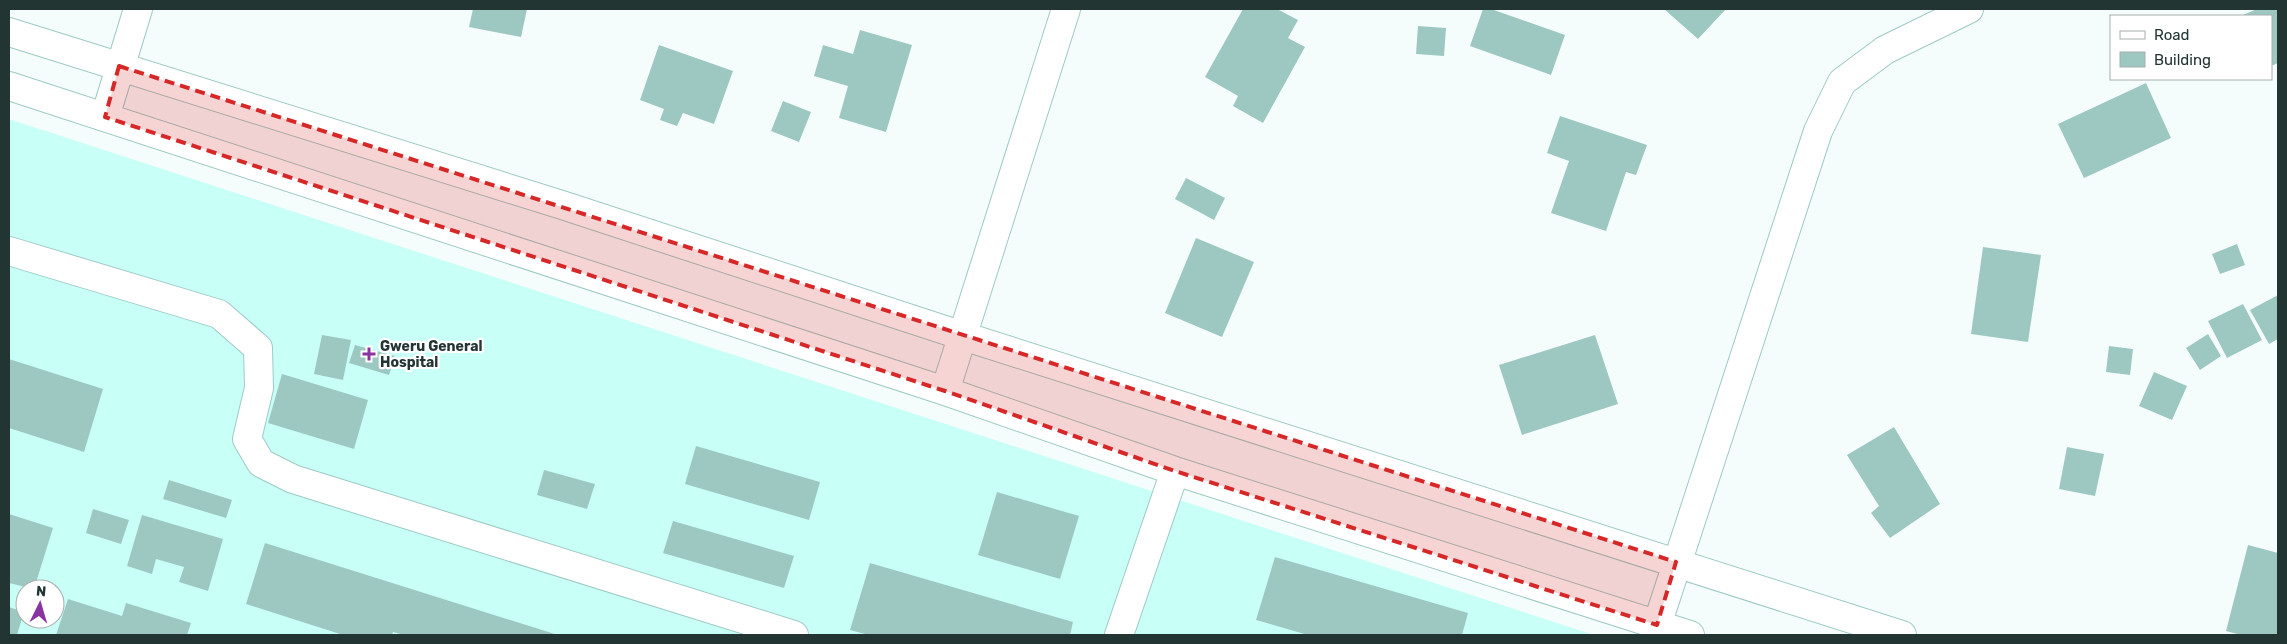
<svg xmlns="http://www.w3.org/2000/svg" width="2287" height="644" viewBox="0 0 2287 644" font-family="Rubik,sans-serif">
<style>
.built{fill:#c8fff7;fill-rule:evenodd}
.building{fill:#9dc8c2}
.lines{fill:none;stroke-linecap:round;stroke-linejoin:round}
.minor-casing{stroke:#9ecac4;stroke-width:30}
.minor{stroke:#fff;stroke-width:28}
.marked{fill:#d62828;fill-opacity:0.2;stroke:#d62828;stroke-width:4;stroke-dasharray:10 6;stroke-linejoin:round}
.poi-dot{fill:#8934a1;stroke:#fff;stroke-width:2}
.labels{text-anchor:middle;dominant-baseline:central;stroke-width:4.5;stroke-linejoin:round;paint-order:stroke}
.poi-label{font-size:14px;font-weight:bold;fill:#233533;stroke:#fff;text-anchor:start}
</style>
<rect width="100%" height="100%" fill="#f5fdfc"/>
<!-- built -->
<path class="built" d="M9,119l1585,516h-1585zM25,589h30v30h-30z"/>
<!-- building -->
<path class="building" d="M473,9h54l-6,28 -52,-10z
M1243,9h34l21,11 -10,18 17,9 -42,76 -30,-17 5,-10 -33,-19z
M1483,9h8l74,26 -14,40 -81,-29z
M1664,9h62l-28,30z
M2257,9h21v54l-7,3v-50l-28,-1z
M1418,26l28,2 -2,28 -28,-2z
M860,30l52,15 -26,87 -47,-14 9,-32 -34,-10 9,-31 30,9z
M659,45l74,26 -19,53 -31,-11 -6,13 -17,-6 4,-11 -24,-9z
M2146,83l25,55 -87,40 -26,-54z
M783,101l28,11 -12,30 -28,-11z
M1560,116l87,29 -11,30 -10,-3 -20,59 -55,-18 18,-52 -22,-8z
M1186,178l39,20 -11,22 -39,-21z
M1196,238l58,24 -32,75 -57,-24z
M2237,244l8,21 -25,9 -8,-20z
M1983,247l58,8 -13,87 -57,-8z
M2278,295v44l-9,5 -19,-34z
M2243,304l19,36 -35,18 -19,-37z
M2208,334l13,22 -21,14 -14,-22z
M322,335l29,5 -8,40 -29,-6z
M1595,335l23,69 -96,31 -23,-70z
M355,345l40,11 -6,19 -40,-12z
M2109,346l24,3 -3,26 -24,-3z
M9,359l94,30 -19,63 -75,-24z
M2154,372l33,14 -15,34 -33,-14z
M282,374l86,26 -14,49 -86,-26z
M1894,427l46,77 -50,34 -19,-25 8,-7 -32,-51z
M696,446l124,36 -11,38 -124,-36z
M2067,447l37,7 -9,42 -36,-7z
M544,470l51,14 -8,25 -50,-14z
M169,480l63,20 -6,18 -63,-19z
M997,492l82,24 -19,63 -82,-24z
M93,509l36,11 -8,24 -35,-11z
M9,514l44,14 -19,61 -25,-6z
M142,515l81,24 -15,52 -29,-9 5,-15 -28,-8 -4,15 -25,-8z
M673,521l121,35 -10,32 -121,-35z
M265,543l293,92h-154l-11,-3 -1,3h-49l-97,-31z
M2248,545l30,8v82h-37l-15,-4z
M1275,557l193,56 -6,22h-154l-52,-15z
M870,563l203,59 -3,13h-201l-19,-5z
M68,599l54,17 4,-13 65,20 -4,12h-131z
M9,607l15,5 -7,23h-8z"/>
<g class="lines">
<!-- minor casing -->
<g class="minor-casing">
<path id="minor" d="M9,32l553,173 401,131 939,299
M9,86l936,305 230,80 515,164
M105,117l33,-108
M9,251l210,63 39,34 1,40 -12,51 14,24 32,16 501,156
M945,391l121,-382
M1657,625l161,-494 24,-49 43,-32 84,-41
M1119,635l56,-164"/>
</g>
<!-- minor -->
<use href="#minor" class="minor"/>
</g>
<!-- marked area -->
<path class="marked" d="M119,66l1557,496 -19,63 -482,-154 -230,-80 -840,-274z"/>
<!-- markers -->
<path class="poi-dot" d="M366.5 346.5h5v5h5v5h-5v5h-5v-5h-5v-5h5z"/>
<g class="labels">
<!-- poi labels -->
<g class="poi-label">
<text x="380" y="346">Gweru General<tspan x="380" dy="16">Hospital</tspan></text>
</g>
</g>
<!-- border -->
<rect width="2287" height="644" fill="none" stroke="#233533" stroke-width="20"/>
<!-- legend -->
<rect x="2110" y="15" width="162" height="65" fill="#ffffff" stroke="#a7aead"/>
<rect x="2120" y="31" width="25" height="8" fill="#ffffff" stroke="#a7aead"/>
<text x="2154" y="40" font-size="15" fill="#233533">Road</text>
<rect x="2120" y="52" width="25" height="15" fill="#9dc8c2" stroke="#a7aead"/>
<text x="2154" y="65" font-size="15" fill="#233533">Building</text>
<!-- north arrow -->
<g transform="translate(40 604) rotate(5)"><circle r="24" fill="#ffffff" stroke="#a7aead"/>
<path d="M0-4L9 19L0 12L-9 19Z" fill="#8934a1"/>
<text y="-8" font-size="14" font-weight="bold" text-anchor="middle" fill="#233533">N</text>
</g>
</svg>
